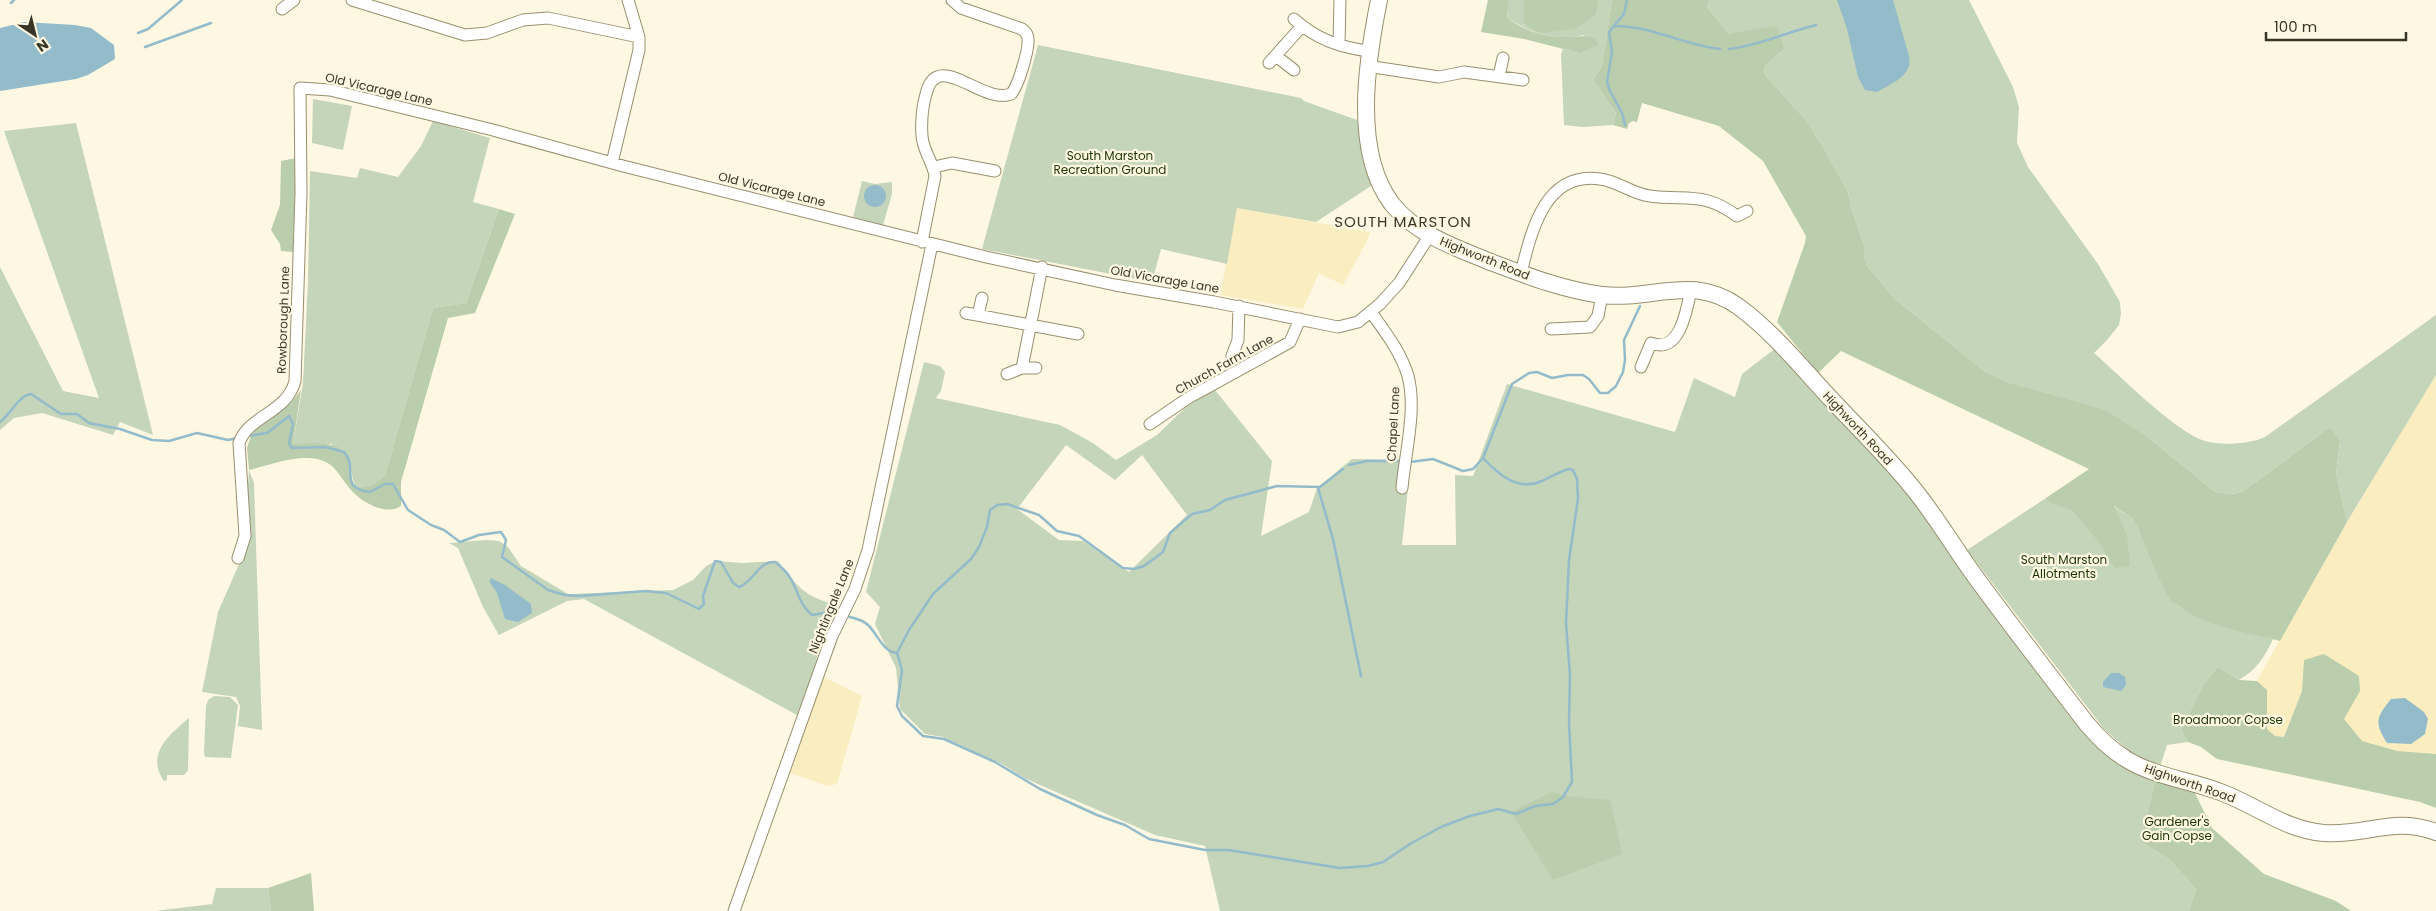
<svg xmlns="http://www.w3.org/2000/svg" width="2436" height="911" viewBox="0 0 2436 911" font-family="Poppins,sans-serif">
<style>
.built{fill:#faeec1}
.green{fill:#c4d5ba;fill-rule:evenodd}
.forest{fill:#bacdad}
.water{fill:#93bbca}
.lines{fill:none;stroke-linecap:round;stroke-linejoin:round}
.stream{stroke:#93bbca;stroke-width:2.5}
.street-casing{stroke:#988f6d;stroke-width:13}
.secondary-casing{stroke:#988f6d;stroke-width:18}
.street{stroke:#fff;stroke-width:11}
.secondary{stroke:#fff;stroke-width:16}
.labels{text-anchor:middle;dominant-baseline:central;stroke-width:4.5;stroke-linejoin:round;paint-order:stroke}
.street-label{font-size:12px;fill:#393526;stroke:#fef8e2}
.park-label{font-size:12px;fill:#1b3404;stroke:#fef8e2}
.quarter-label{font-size:15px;letter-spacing:1px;fill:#393526;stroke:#fef8e2}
</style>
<rect width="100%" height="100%" fill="#fef8e2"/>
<!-- built -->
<path class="built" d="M1237,208l133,24 -4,11 -23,42 -24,-12 -16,36 -83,-14z
M2436,375v420l-207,-65 111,-196z
M824,677l38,19 -25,88 -9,2 -41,-14z"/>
<!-- green -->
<path class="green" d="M1509,0h15v25l70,-10 5,-15h13l-10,66 -9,14 23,33 -3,12 -30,2 -19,-2 -3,-71 2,-5 16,4 5,-18c-28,6 -54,-2 -77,-17z
M1710,0h259l44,87 6,20 -2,36 11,24 70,97 22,38 1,12 -2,11 -11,14 -14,14c24,21 83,80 111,88 17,5 45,3 60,-4l171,-122v60l-89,147 -11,-49 4,-31 -10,-15 -88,65 -11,2 -16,-2 -66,-54 -106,-45 -36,-11 -23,-11 -90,-73 -27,-32 -3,-8v-13l-12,-34 -4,-19 -25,-45 -18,-28 -41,-45 1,-8 19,-17 -55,-15 -22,-27z
M1038,45l263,53 3,3 53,19 6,34 14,28 -61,40 -79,-14 -10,56 -66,-15 -9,33 -170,-33z
M313,99l39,7 -9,44 -31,-7z
M433,121l57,17 -17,64 26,7 -33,94 -33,5 -48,167c-10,9 -16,13 -30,11l-5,-18 -18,-24h-39l10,-61 5,-101 2,-111 47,7 3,-10 38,9 23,-31z
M76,123l77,312 -33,-13 -7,13 -71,-22 -28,5 -14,12v-163l63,124 36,7 -95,-267z
M862,181l13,3 17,-2v12l-9,31 -30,-8z
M1777,347l116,123 175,244c24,29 52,53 87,68l-15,59 30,19 26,29 -7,22h-969l-15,-65 -50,-11 -131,-57 -20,-13 -61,-28 -18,-3 -25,-25 -4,-41 -21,-44 5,-17 -14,-15 58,-230 16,4 5,6 -4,19 -5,7 124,27 33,18 23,17 41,-25 29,-28 29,-17 57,71 -11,75 48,-24 8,-24 35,-29 59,1 -9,85h54l-1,-70 18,1 34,-92 168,48 19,-54 41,19 7,-23zM1066,445l49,35 27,-25 45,60 -58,57 -46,-31 -24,-1 -42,-31z
M2090,469l23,37 19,12 5,8c11,23 19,52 34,73 15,21 78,34 102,40 -8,18 -17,31 -34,41l-21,-13 -15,18 -22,45 7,12 -21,3 -7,22 -31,-16 -25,-22 -137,-179z
M249,470l5,13 8,247 -24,-4 2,-20 -4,-9 -34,-5 16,-80 25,-57z
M487,540l12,1 9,6 13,19 47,28 105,-4 20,-10 13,-14 10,-5 27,2 35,-2c18,24 26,36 57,43l-7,14 -17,61 -14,36 -213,-116 -17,2 -68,34 -16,-28 -25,-59 -9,-5z
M214,696l16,1 8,8 -7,53 -26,-1 -1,-5 2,-46 2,-6z
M189,718l-1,52 -4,5h-17v5l-3,1c-19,-27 6,-47 25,-63z
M216,888h52l3,23h-116l57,-7z"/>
<!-- forest -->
<path class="forest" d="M1488,0h21l-2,18c18,13 37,19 60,19 11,0 17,-2 28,1l3,7 -19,8 -55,-14 -43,-7z
M1524,0h75l-4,15 -19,14 -36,4 -16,-9z
M1612,0h98l-3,7 22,27 48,-8 7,23 -19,17 -1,8 41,45 18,28 25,45 4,19 12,34v13l3,8 27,32 90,73 23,11 98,28 44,28 66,54 16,2 11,-2 88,-65 10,14 -4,32 11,49 -67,119c-35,-9 -79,-15 -107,-39 -11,-10 -29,-60 -36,-76l-5,-8 -18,-12 13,29 3,31 -14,2 -6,-6 -11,-20 -27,-32 -19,-6 -7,-6 43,-29 -248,-118 -23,22 -41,-51 28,-79 1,-7 -43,-75 -44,-35 -77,-23 -5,19 -4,-1 -4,2 -2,6 -14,-4 3,-12 -23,-33 9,-14z
M296,158l-3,94 -12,-1 -1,-7 -9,-14 9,-25 1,-44z
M499,209l16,5 -40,99 -27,5 -47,164v24c-14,10 -38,-3 -48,-14 -13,-13 -16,-29 -36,-33 -22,-4 -47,6 -68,11l-2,-22 4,-12 6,-8 33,-24 11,-14 -8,54c18,0 46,-6 55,14 4,9 2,20 7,28 14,2 20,-2 30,-11l48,-167 33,-5z
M2324,654l35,22 1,15 -16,28 18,22 35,10 39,3v54l-16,-6 -203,-43 -16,-12 -13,-5 -7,-12 22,-45 15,-18 21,13 18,1 10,9v39l8,7 9,1 18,-46 2,-31z
M2155,782l25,1 13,6 19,39 52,46 72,27 15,10h-162l7,-22 -26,-29 -30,-19z
M1552,792l21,5 37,3 12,54 -69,26 -42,-68z
M311,873l3,38h-43l-3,-23z"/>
<!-- water -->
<path class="water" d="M1837,0h56l16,56c4,20 -17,27 -32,36l-12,-2 -7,-13 -11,-48z
M24,22l51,3 16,3 23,17 1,14 -27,16 -12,4 -76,12v-63z
M864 196a11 11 0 1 1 22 0a11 11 0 1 1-22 0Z
M491,578l14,7 26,19 1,9 -14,9 -13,-3 -8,-26 -8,-12z
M2111,673h8l6,4 1,8 -5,6 -18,-4v-5z
M2405,698l19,14 4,7 -3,15 -14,10 -24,-1c-13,-21 -11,-25 4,-44z"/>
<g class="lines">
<!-- stream -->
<path class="stream" d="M11,3l3,-3
M1615,26c37,0 69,19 105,23
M138,33l10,-4 34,-29
M145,47l66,-24
M1729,49c29,-3 58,-17 87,-24
M1625,125l-3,-12 -12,-22 -3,-9 5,-30 -3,-20 15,-18 3,-14
M0,422c10,-7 19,-27 31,-28l30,20h16l12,9 31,6 32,11 17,1 28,-8 31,7 9,-2
M248,436l19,-3 22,-17 4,8 -4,19 3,5 33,-1 19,5c15,15 -7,36 26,40l15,-8h8l15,26 23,15 13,5 16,12 19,-7 22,-3 5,8 -4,17 46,33 17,5 14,1 67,-5 20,2 33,16 5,-5 -1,-8 12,-35 6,1 12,21 6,4c15,-5 19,-26 36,-25 5,4 11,9 14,14 9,13 10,29 23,39l17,-3 10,2
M1410,462l23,-3 30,12 10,-2 10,-11 29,-74 17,-11 8,-1 15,6 16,-3h15l6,4 11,14h8l8,-7 7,-14 2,-12 -1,-20 16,-34
M1349,465l18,-4h35
M1318,488l15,51 28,137
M846,616c8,2 18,4 23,10 9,9 14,26 28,27
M897,653l5,17 -5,36 5,10 21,20 21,3 51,23 45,27 57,26 28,10 24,14 56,11h23l112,18 28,-2 15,-4 27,-18 31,-17 29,-11 28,-7 18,5 19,-8 18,-2 10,-7 9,-15 -3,-59 1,-48 -4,-52 3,-63 9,-61 -1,-20 -4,-9 -5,-1c-9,3 -17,8 -26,12 -24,11 -44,-7 -59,-23
M897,653l12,-23 24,-36 38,-35 8,-12 8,-20 3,-17 7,-5 10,-1 32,11 18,16 22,5 44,32 11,1 10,-3 19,-14 7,-19 22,-19 18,-4 15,-10 52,-14 43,1 23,-18"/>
<!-- street casing -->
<g class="street-casing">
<path id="street" d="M352,0l113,35 22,-2 36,-13 25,-2 91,19
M282,9l12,-9
M1294,19c22,20 45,28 74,32
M1339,45l1,-45
M1276,56l18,14
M1269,63l33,-37
M1367,66l72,11 25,-5 59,8
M1499,76l4,-18
M612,163l27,-113v-13l-11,-37
M934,167l18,-4 43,8
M922,242l13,-66c-2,-14 -12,-25 -13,-40 -1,-14 0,-28 4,-42 11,-46 56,11 85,0 7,-7 18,-44 17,-55 0,-4 -2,-7 -6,-10l-61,-21 -9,-8
M1521,273c10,-40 23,-102 79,-94 18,2 32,15 50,17 37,5 53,-5 87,20l10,-5
M1371,312c14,20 30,40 37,64 9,34 -3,77 -6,112
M966,313l112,21
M978,315l4,-17
M1551,329l39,-2 8,-11 4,-21
M1232,356l6,-16 1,-34
M1641,367l10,-24c29,12 36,-34 40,-54
M1022,368l20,-101
M1007,374l15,-6h14
M1150,424l38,-26 102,-56 10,-23
M238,558l7,-22 -6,-93c10,-28 48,-30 56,-62l6,-188 -1,-105 30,2 163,40 130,36 363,91 129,28 99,17 124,25 20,-5 22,-18 19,-21 31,-48
M734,911l98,-275 23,-47 13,-39 64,-306"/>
</g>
<!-- secondary casing -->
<g class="secondary-casing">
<path id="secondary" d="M1379,0c-12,60 -27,151 13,204 24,30 62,43 96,57 37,14 75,29 114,34 51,6 90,-22 137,12 35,26 63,61 92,92 27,29 56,57 81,88 24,29 43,62 65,92 36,49 73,97 110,145 11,13 24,26 39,35 29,18 65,21 97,34 34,13 63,37 101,40 43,3 69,-17 112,-1"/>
</g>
<!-- street -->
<use href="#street" class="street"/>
<!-- secondary -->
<use href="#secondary" class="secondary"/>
</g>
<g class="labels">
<!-- street labels -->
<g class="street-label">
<text transform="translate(379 89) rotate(13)">Old Vicarage Lane</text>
<text transform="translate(772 189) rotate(14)">Old Vicarage Lane</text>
<text transform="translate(1485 258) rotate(22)">Highworth Road</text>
<text transform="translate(1165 279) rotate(10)">Old Vicarage Lane</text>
<text transform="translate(283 320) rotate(-88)">Rowborough Lane</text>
<text transform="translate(1224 364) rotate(-29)">Church Farm Lane</text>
<text transform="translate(1393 424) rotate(-87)">Chapel Lane</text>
<text transform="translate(1858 428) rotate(47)">Highworth Road</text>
<text transform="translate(831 606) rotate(-68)">Nightingale Lane</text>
<text transform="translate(2190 783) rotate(19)">Highworth Road</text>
</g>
<!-- park labels -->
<g class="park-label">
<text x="1110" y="155">South Marston<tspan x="1110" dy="14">Recreation Ground</tspan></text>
<text x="2064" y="559">South Marston<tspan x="2064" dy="14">Allotments</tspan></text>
<text x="2228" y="719">Broadmoor Copse</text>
<text x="2177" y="821">Gardener's<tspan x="2177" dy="14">Gain Copse</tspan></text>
</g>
<!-- quarter labels -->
<g class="quarter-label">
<text x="1403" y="221">SOUTH MARSTON</text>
</g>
</g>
<!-- north arrow -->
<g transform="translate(35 35) rotate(145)" stroke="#fef8e2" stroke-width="4" paint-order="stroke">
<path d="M0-4L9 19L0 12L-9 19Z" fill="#393526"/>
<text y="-8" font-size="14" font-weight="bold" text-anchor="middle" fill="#393526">N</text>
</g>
<!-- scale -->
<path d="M2266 32v8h140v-8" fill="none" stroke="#393526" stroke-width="2.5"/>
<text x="2274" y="32" font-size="15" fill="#393526" stroke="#fef8e2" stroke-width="4" paint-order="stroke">100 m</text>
</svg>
